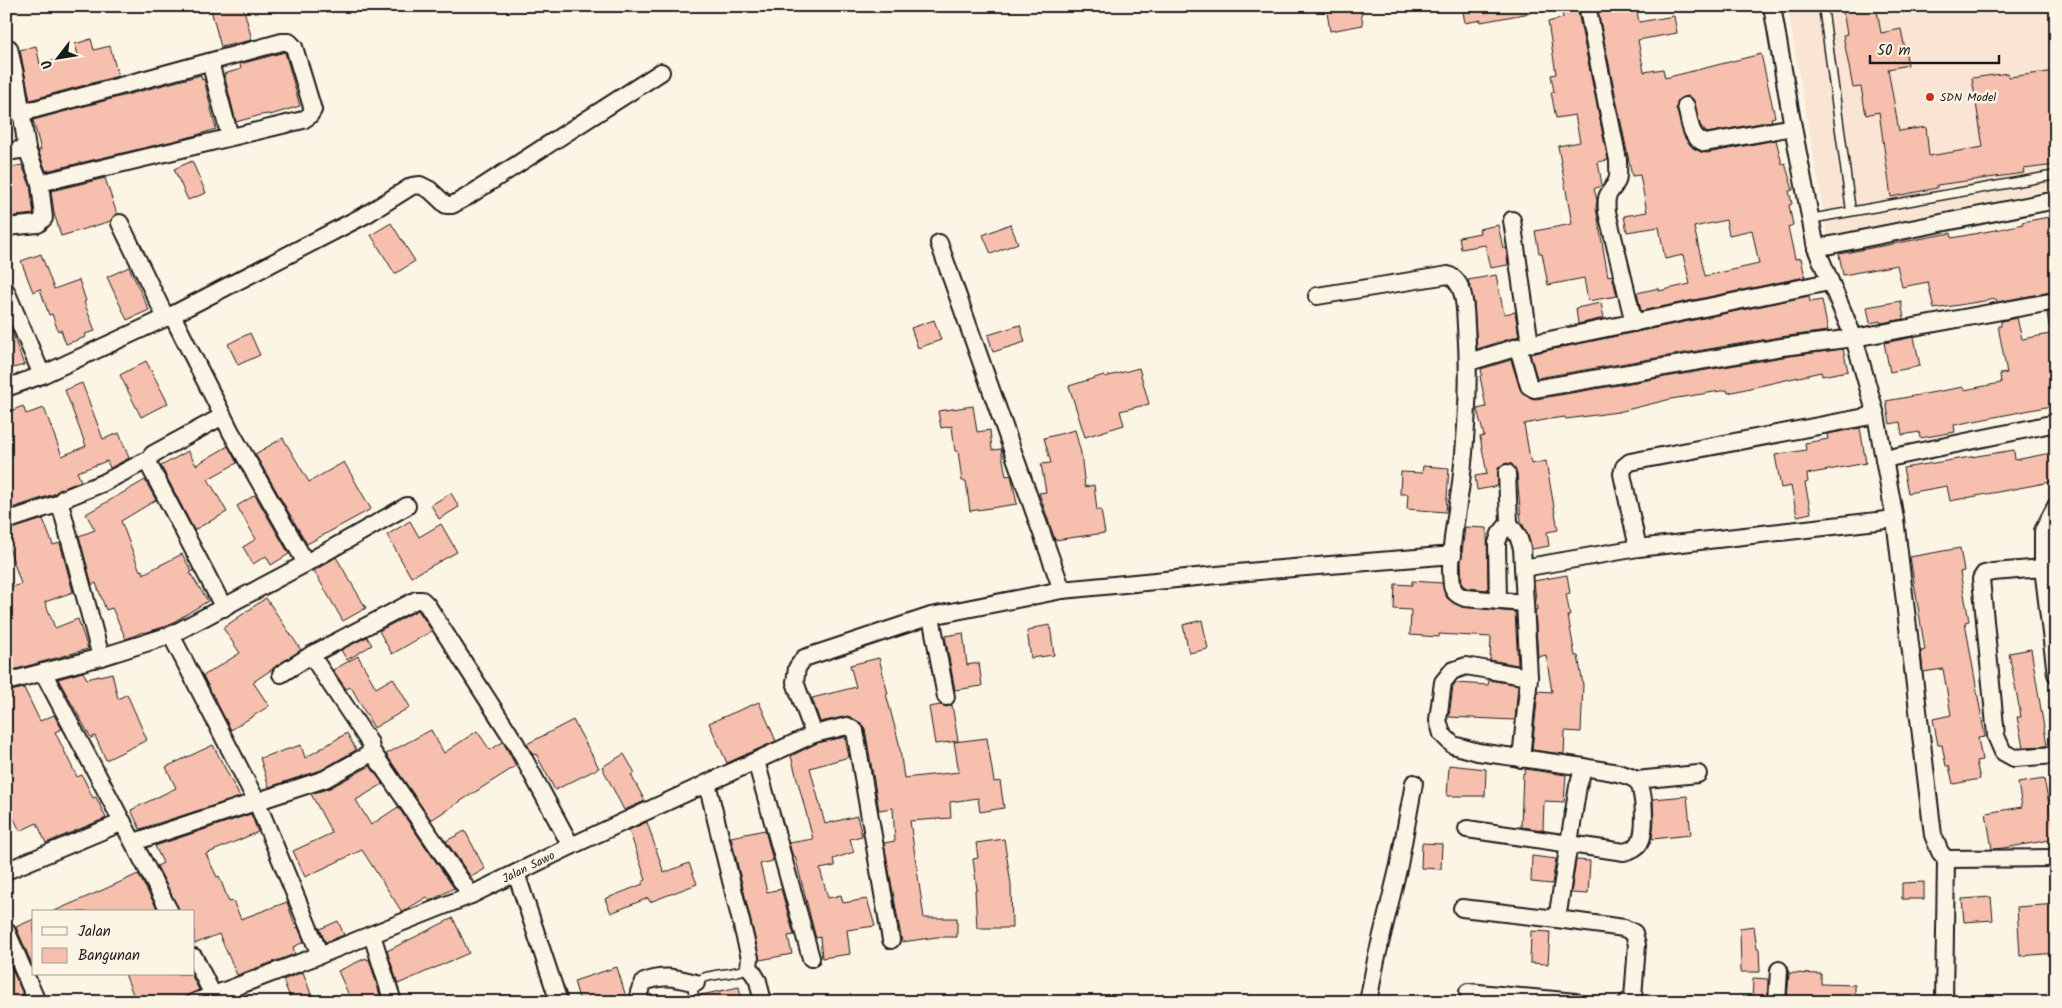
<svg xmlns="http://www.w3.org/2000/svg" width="2062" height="1008" viewBox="0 0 2062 1008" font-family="Kalam,sans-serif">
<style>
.built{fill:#fae5d4}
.green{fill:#c4e29a;stroke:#707f5b}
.building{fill:#f7bfad;stroke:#1c1c1c;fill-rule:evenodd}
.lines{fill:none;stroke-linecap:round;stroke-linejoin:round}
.lane-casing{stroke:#1c1c1c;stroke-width:11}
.street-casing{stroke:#1c1c1c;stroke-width:20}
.lane{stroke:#fcf5e5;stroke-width:8}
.street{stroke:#fcf5e5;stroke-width:16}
.poi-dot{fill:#c8321e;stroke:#fcf5e5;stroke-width:2}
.labels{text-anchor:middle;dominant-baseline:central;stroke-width:5;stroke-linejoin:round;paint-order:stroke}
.poi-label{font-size:12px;fill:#1c1c1c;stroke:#fcf5e5;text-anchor:start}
.street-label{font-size:12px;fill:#1c1c1c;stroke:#fcf5e5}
</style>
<rect width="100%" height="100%" fill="#fcf5e5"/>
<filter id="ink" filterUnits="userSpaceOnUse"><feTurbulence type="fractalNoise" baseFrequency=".02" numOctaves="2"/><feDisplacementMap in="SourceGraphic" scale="10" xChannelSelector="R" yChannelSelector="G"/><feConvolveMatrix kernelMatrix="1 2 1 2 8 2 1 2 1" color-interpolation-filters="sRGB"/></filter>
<g filter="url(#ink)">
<!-- built -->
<path class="built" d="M1787,6h269v182l-228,50z"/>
<!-- green -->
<path class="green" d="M6,939l26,63h-26z"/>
<!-- building -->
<path class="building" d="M210,6h33l9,34 -31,7z
M1326,6h34l3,19 -33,6z
M1462,6h68v7l-49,9v-2l-16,3z
M1561,6h18l-1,6 30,148 -10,2 4,23 -8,4 3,11 -1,8 12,68 4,-1 5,21 -29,5 -4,-23 -36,7 -6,-32h-3l-4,-22 37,-7 -14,-78 22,-4 -5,-27 -19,3 -5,-26h3l-3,-17 5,-1 -8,-52 15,-4z
M1597,6h39l3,16 35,-6 3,17 -39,7 6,32 19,-3 2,9 96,-24 14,63 -4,1 1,3 -65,12 -7,-8 -7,-26 -5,-3 -8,2 -4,10 9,30 8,10 8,4 6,1 69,-13 6,24 3,-1 8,27 -4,1 3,13 -3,1 4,20 -5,2 7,32 6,-1 4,19 -164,34 -4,-18 22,-5v3l31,-7 -7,-29 -18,4 -6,-32 -32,5 -3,-16 23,-4 -7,-37 -8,1zM1726,220l3,15 23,-5 7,34 -54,12 -11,-49z
M1842,6h34l5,27 20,-4 7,36 -20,4 11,62 27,-4 3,29 54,-9 -11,-69 36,-5 1,4 47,-6v94l-33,4 1,4 -87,12v3l-46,9 -12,-85 -13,3 -5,-28 -8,1 -10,-53 4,-1z
M91,39l3,11 16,-4 8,30 -88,24 -10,-50 16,-4 4,18 38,-9 -3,-11z
M285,52l15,54 -30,9 -1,-1 -8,1 -25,7 -12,-48 17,-5 -1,-5z
M201,75l1,5 2,-1 12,50 -26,8 -144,34 -8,-21h3l-8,-30z
M8,93l4,26 -6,1v-26z
M192,161l14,32 -18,7 -14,-31z
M22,165l8,20 4,29 -28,3v-49z
M105,178l12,36 -6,7 -50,15 -7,-23 -3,-22z
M2049,217l7,37v37l-59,11 -1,-3 -62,10 -6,-27 -26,5 -5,-22 -54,10 -4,-21 112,-21 1,5 48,-9 23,-5 -1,-2z
M391,223l24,38 -20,13 -24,-39z
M1010,224l8,19 -27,11 -8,-19z
M1498,225l5,23h3l2,17 -18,3 -5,-23 -24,4 -2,-12 21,-4 -1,-4z
M41,254l13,35 25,-9 7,21 -2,1 11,29 -10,3 1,3 -20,7 -5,-14 -3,1 -6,-17 -3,1 -9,-26 -7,3 -12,-31z
M129,267l20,43 -22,10 -20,-43z
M1496,275l8,39 11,-2 4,24 -42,13 -3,-46 -6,-23z
M1809,296l1,6 12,-2 6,31 -48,6 -243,41 -7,-24z
M1901,301l3,18 -23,4 -1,-2 -10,2 -3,-16z
M1601,303l3,15 -26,6 -2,-16z
M2056,311v14l-7,1 -2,-13z
M2017,318l5,21 34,-6v72l-102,20 1,7 -35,6 -1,-6 -17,3 -2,-13 -10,2 -4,-23 77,-14 1,3 37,-7 -1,-9 7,-1 -9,-47h3v-5z
M934,320l7,20 -23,8 -7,-20z
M8,321l16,44 -18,5v-48z
M1020,325l5,17 -32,10 -5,-17z
M250,333l10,22 -22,10 -10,-21z
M1914,337l6,29 -30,6 -6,-29z
M1843,349l5,22 -26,5 -1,-4 -93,21 -1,-3 -56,9 -53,13 -52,7 -1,-2 -15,2 -26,5 7,40 15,-3 12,69 -11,2 2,14 -17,3 -5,-16 -6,-12 -4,-48 -5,-9 -6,-1 -8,5v18l-21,4 -2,-14 12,-2 -7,-37 4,-1 -7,-27 9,-2 -6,-31 2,-1 -1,-6 30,-9 9,29 9,9 7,1 247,-42z
M146,361l22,42 -27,14 -21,-42z
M1139,368l10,36 -29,7 4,14 -39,12 -16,-51 35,-11 1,2z
M82,383l21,56 16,-6 10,25 -19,10 -3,-7 -30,11 4,9 -22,9 -5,4 -48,16v-97l17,-7 3,8 18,-6 18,48 24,-10 -21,-56z
M973,406l4,26 13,-2 2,20 9,-1 5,27 5,-1 6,29 -47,7 -4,-30h-4l-4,-30h-3l-3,-25 -11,2 -3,-17z
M1860,428l6,35 -59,11 1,8 -3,1 6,30 -14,3 -6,-30 -10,2 -6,-33 31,-5 -1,-7 23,-4 -1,-5z
M1075,430l6,23 4,34 9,-2 3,25h4l4,23 -50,7 -16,-47 7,-1 -5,-28 10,-1 -7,-25z
M283,438l26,44 35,-20 27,47 -64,35 -52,-90z
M228,446l9,17 -29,16 19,33 -33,18 -33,-64 27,-15 8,14z
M2014,450l1,10 41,-8v29l-106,20 -3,-15 -39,7 -5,-25z
M1423,466l26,2 -3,44 -39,-3 1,-15h-8l1,-22 21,1z
M145,480l11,20 -35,21 19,50 2,-1 1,4 39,-20 10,18 -2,1 18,28 -41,25 -23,7 -1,-1 -17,7 -14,-31 -6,2 -10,-27 -4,2 -13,-49 16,-6 -9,-16z
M451,493l8,14 -20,12 -8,-14z
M255,495l34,59 -18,11 -5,-9 -13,8 -10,-17 13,-8 -19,-33z
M43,519l10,26 7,-2 13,49 -28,10 10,26 23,-9 10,30 -82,23v-83l15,-5 -15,-45v-8z
M410,521l9,16 22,-13 16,28 -46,25 -24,-42z
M1465,527l22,1 1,62 -21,-2 -5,-3 -1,-24z
M1960,548l4,23 -4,1 9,49 -4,1 20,115 -7,1 4,22 -6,1 4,18 -27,5 -4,-18h-3l-4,-21h-4l-5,-26 18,-4 -8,-46 -20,3 -2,-21 4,-1 -15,-93z
M336,557l30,51 -23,13 -29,-50z
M1567,575l3,18 -4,1 4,21 -2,1 7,40h3l5,29 -2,47 -16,-1 -1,23 -32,-4 6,-59 14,1 -6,-37 -8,2 -3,-47h2l-3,-29z
M1412,581l30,2 5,15 15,9 53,5 3,53 -28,-5 1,-23 -52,-3v3l-29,-2 1,-25 -17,-1 1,-25 17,1z
M266,598l35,52 -48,32 16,24 -38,24 -28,-54 37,-23 -17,-25z
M418,610l14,21 -40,23 -13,-23z
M1202,620l6,29 -19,4 -6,-28z
M1050,625l4,30 -23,3 -4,-27 6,-1v-2z
M963,633l4,32 12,-2 3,23 -27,4 -10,-54z
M367,637l5,8 -25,15 -6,-10z
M2031,649l16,97 -24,1 -6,-30h4l-12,-64z
M358,656l18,32 17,-10 17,29 -36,21 -23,-41 -5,2 -13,-19z
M879,658l9,36h-2l13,49 5,35 55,-6 -5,-30 33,-4 7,44 6,-1 4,27 -24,4 -2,-14 -28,4 1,16 -41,3 14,97h33v19h-20l-35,5 -18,-99 11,-2 -2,-33 -14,2 -14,-81 -4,-6 -13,-7 -28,6 -8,-24 44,-11 -6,-22z
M83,672l4,7 25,-6 6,26 9,-5 20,46 -41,20 -11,-24 -4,2 -33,-59z
M1489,680l29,5 -3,35 -66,-3 4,-31 2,-3 33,2z
M24,688l16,33 14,-6 8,14 -7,3 22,45 5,-2 11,23 3,-1 10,21 -60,25 -9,-20 -17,8 -14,-28v-111z
M759,702l17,39 -49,22 -18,-40z
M941,705l6,2 5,-2 6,36 -23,3 -6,-37z
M573,720l26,48 -44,22 -19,-36 -3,1 -6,-11z
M431,730l13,23 33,-22 13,19 13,-8 13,24 -85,54 -45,-66z
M347,733l9,17 -35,20 -52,17 -9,-29 41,-13 4,13z
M845,737l4,20 -39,11 15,56 32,-8 5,20 -12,3 4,13 -21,7 2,7 -15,3 8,29 13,-3 2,8 24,-4 8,27 -28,4 3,24 -28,4 -2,-21 -4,1 -2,-7 -19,-75 -2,1 -4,-14 24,-4 -22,-83 26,-13z
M213,745l27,52 -100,32 -9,-19 45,-22 -10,-21z
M624,754l11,19 -4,2 14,26 -21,9 -22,-43z
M1449,765l37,4 -1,27h-38z
M370,766l13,18 -27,16 15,25 27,-18 56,81 -24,13 -3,-4 -25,15 -40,-62 -57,27 -12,-26 39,-18 -21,-39 19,-6z
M1525,769l41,6 -2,27 -20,-1 -1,29 -22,-3 2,-54h2z
M2044,779l12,60 -52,9 -12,1 -6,-36 36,-6 -4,-24z
M1687,796l4,39 -39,4 2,-19 -1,-21z
M251,814l7,18 -52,22 11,23 2,-1 10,26 4,-1 8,18 46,-17 9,26 2,-1 6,15 -11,5 2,7 -58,21 -18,-41 -25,10v-32h-14l-23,-46 6,-3 -8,-17z
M647,822l17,51 25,-10 8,21 -47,18 -2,-4 -37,15 -6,-14 38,-15 -1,-2 4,-2 -17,-50z
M765,830l8,31 -13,3 7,28 14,-3 13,46 -6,1 4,18 -32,6 -29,-123z
M465,831l20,38 -14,8 -25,-36z
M1004,839l7,45 1,44h-35l-2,-38h2l-4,-31 5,-1 -2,-15z
M1422,843l20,1 -1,25 -20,-1z
M1532,856l24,3 -4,25 -21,-2z
M1576,860l14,1 -2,33 -17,-1z
M138,874l21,38h-107l53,-23z
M1924,882v17h-22v-16z
M1991,897l2,23 -29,2 -2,-23z
M2056,904v49l-36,3 -3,-49z
M453,918l16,35 -71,31 -11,-33z
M34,919v50l-18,-42z
M338,921l6,14 -19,7 -5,-13z
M1754,926l3,23h2l1,23h-19l-1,-44z
M1531,931l19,1 -2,32 -18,-1z
M6,956l17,38 -12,5 -5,-12z
M366,958l1,2 2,-1 13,43h-30l-14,-31z
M617,967l9,30 -14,5h-32l-6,-21z
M303,972l9,25 2,5h-22l-9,-22z
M1789,973l32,1v10l34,1v17h-68z
M125,974h66l8,16 -27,12h-36z
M1753,978l15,1 -1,23h-15z
M739,987l3,15h-41v-7z"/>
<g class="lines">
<!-- lane casing -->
<g class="lane-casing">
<path id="lane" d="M1823,6l28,205
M1810,219l246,-44
M695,1002c-1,-4 -2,-9 -2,-12 1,-21 46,-12 56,-24"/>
</g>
<!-- street casing -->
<g class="street-casing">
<g id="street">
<path d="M1772,6l21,121 23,121 38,90 22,77 19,104 38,316 7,17 6,7 110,-1"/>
<path d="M1588,10l30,150c0,7 1,15 -1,21 -8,15 -12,11 -10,31l27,111"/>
<path d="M9,48l8,36 10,65"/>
<path d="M210,62l20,75"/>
<path d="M1686,106c4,15 3,31 19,37l88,-16"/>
<path d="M21,113l261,-71h7l5,5 19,63 -4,6 -6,4 -263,63"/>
<path d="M6,152l21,-3 13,34 4,35 -6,6 -32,3"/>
<path d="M1512,220l18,124 -12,3 11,39 5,3 248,-42 72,-9 202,-37"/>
<path d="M120,223l46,95"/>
<path d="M939,243l123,347"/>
<path d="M1816,248l240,-48"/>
<path d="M6,291l36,84"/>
<path d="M1317,296l131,-21c18,7 17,35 18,51 4,52 1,104 -5,157 -4,31 -13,71 -9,102 1,8 7,11 13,13l60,5"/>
<path d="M172,315l59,117 75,131"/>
<path d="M1530,344l299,-62"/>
<path d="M1469,362l49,-15"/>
<path d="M6,388l36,-13 130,-60 195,-101 45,-28 8,-1 10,5 16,15h6l13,-7 196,-126"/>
<path d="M223,416l-70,38 -4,5 1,8 74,141"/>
<path d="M1884,459l172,-36"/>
<path d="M1507,473l2,50 9,13 4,12 7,129 -8,82"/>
<path d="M2056,506l-13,25v37l13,106"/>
<path d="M6,521l54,-18"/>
<path d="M1638,548l-16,-74 2,-7 6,-5 246,-47"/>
<path d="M2056,567l-63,5 -9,2 -3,5 15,157 7,16 11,6 42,-3"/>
<path d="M1523,568l115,-20 257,-29"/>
<path d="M1498,601l-1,-58 3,-9 9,-11"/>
<path d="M931,616l15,81"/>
<path d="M171,635l85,165 64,155"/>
<path d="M101,657l-41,-154 3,-4 40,-16 46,-24"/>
<path d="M43,672l127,240"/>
<path d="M281,674l30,-19 105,-55h6l5,5 89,139 55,102"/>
<path d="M1529,677l-63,-11 -14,5 -9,11 -5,38 4,14 11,11 25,7 106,15 -6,19 -21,133 67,9 10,5 3,12 -4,53 -6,4"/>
<path d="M6,682l95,-25 70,-22 130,-69 106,-60"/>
<path d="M814,734l-19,-52 2,-14 7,-10 127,-42 131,-26 207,-20 184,-15"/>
<path d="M371,750l100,145"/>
<path d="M756,761l55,197"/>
<path d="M1636,780l62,-6"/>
<path d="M707,783l43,175 -1,8 9,15 5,21"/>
<path d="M1467,829l157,23c7,-2 13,-4 16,-10 6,-11 5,-53 -3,-61 -10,-9 -40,-11 -53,-14"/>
<path d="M134,842l191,-63 43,-24 3,-5 -1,-7 -59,-88"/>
<path d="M6,871l117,-49"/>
<path d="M516,873l43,129"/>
<path d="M1462,908l95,11"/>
<path d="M6,930l31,72"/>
<path d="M372,935l21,67"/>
<path d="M194,957l19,38"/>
<path d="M1468,992l108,10"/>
<path id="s1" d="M195,1002l125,-47 151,-60 100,-49 243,-112 33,-8 8,5 36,209"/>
<path d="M640,1002l-1,-10 5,-10c21,-8 32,-4 52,1"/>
<path d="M1368,1002l8,-42 23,-95 15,-82"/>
<path d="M1777,1002l2,-32"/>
<path d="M1944,1002l2,-143"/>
</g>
</g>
<!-- lane -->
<use href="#lane" class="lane"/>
<!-- street -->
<use href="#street" class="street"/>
</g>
</g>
<!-- markers -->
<circle class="poi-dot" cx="1930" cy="97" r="5"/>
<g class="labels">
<!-- poi labels -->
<g class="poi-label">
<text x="1940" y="97">SDN Model</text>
</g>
<!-- street labels -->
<g class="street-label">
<text stroke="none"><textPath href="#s1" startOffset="360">Jalan Sawo</textPath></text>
</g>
</g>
<!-- margin -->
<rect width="2062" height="1008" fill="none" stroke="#fcf5e5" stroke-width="25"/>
<rect x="12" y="12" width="2037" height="983" fill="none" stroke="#1c1c1c" stroke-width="2" filter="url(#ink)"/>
<!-- legend -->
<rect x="32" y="910" width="162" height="65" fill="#fcf5e5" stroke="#a29e95"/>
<rect x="42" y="927" width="25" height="8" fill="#fcf5e5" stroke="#a29e95"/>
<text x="78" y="936" font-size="15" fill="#1c1c1c">Jalan</text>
<rect x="42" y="948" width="25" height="15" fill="#f7bfad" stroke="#a29e95"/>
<text x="78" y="960" font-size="15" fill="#1c1c1c">Bangunan</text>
<!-- north arrow -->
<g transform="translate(58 58) rotate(239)" stroke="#fcf5e5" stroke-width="4" paint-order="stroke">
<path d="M0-4L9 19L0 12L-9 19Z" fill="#1c1c1c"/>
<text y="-8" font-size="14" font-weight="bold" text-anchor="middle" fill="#1c1c1c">U</text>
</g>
<!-- scale -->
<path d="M1870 55v8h129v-8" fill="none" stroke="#1c1c1c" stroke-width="2.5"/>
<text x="1877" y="55" font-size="15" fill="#1c1c1c" stroke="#fcf5e5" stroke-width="4" paint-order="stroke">50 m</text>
</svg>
